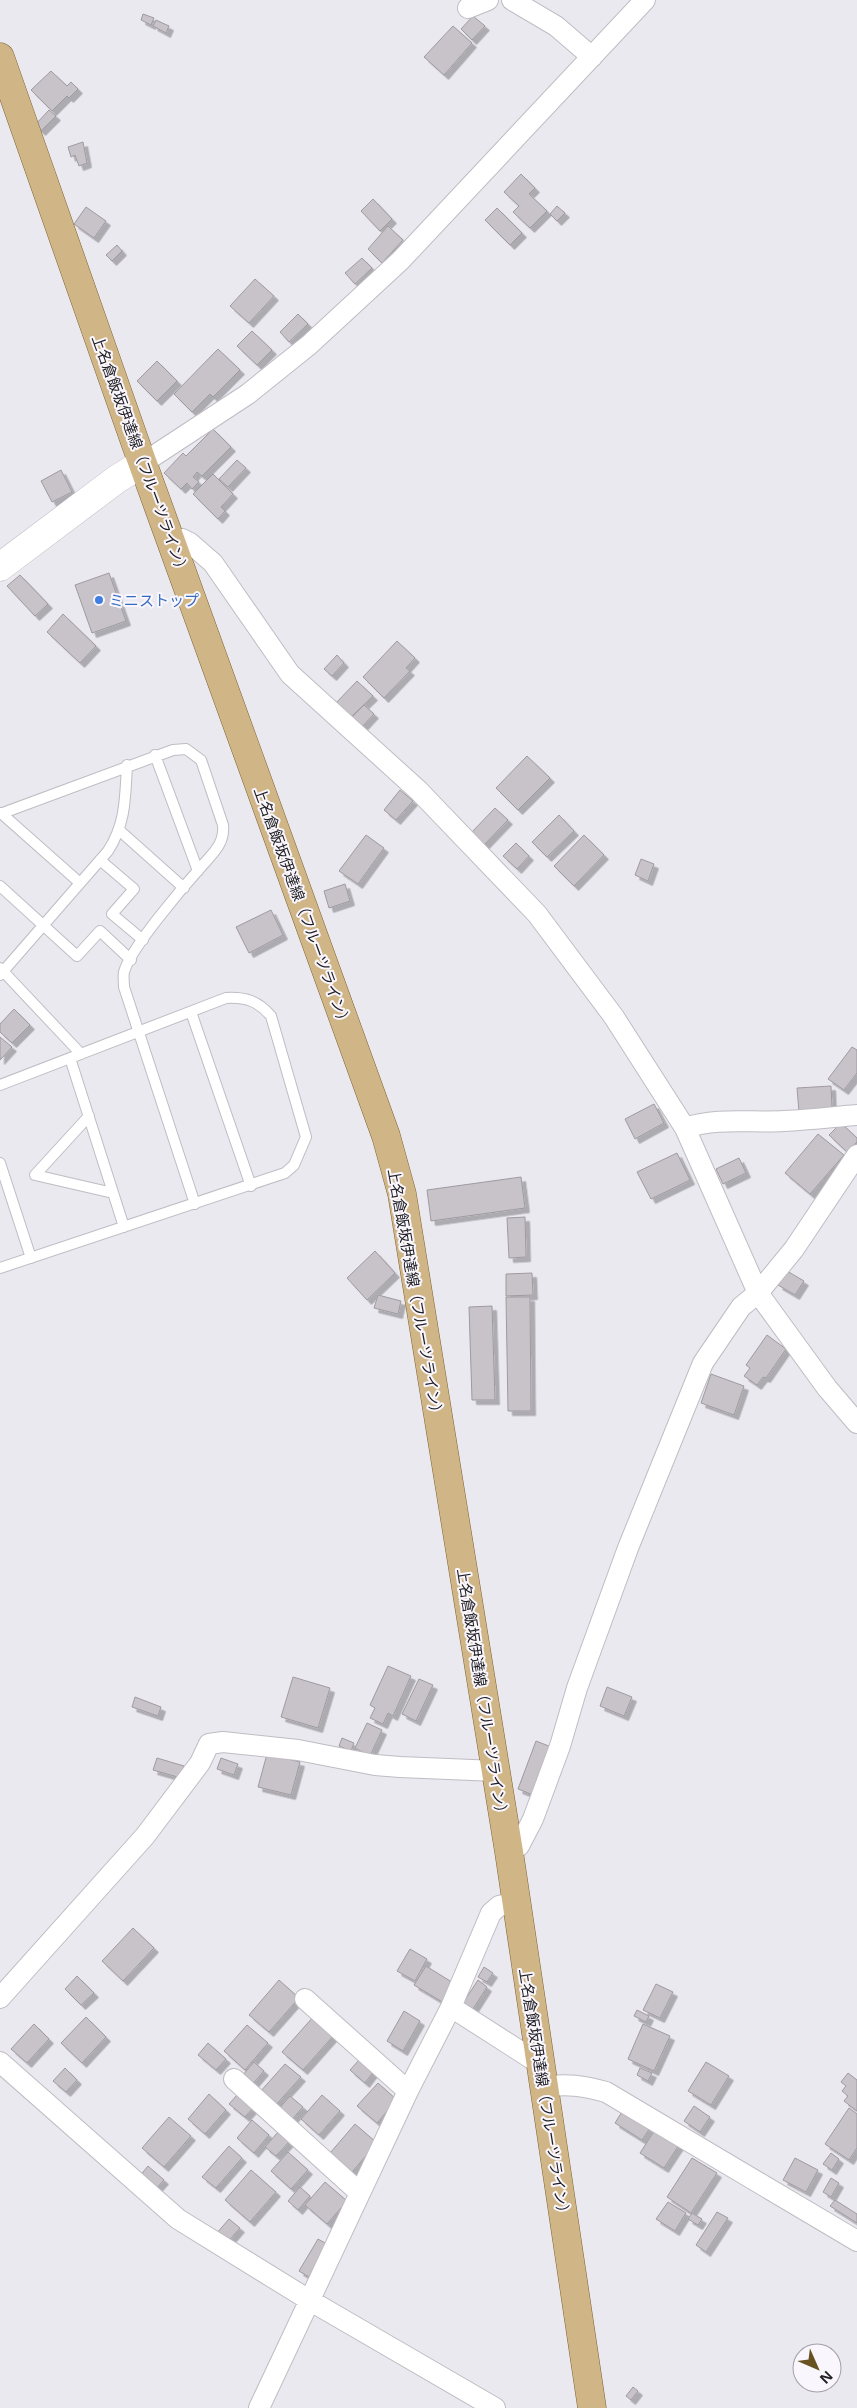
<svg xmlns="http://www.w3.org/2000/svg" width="857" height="2408" viewBox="0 0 857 2408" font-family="'Open Sans','Noto Sans JP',sans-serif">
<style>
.building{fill:#c8c2c9;stroke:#9f9aa0;filter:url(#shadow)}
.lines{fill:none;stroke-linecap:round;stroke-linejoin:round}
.lane-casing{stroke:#bfbcc3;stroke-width:12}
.street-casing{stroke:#bfbcc3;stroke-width:22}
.secondary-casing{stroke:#bfbcc3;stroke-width:29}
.primary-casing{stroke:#7e6230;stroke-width:29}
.lane{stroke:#fff;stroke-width:10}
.street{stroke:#fff;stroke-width:20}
.secondary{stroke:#fff;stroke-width:28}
.primary{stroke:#d0b687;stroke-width:28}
.shop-dot{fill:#3f7fe0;stroke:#f9f6fd;stroke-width:2}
.labels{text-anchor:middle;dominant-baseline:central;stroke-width:4;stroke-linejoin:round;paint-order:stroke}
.street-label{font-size:15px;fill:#212023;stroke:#f9f6fd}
.shop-label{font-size:15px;fill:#366cbe;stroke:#f9f6fd;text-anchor:start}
</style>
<defs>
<filter id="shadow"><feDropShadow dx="4.5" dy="4.5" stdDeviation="0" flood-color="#0004"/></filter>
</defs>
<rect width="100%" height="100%" fill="#ebe9f0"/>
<!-- building -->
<path class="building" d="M143,14l11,4 -3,7 -10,-5z
M473,16l12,10 -13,14 -11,-11z
M156,20l13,6 -3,7 -13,-7z
M453,26l19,17 -28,32 -20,-18z
M51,71l16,15 4,-4 7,7 -9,9 -2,-2 -15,15 -21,-21z
M49,110l7,6 -15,15 -6,-6z
M83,142l4,21 -8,3 -4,-11 -4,2 -3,-10z
M521,174l14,14 -6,6 18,17 -17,17 -17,-16 6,-6 -15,-14z
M373,199l19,20 -12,12 -19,-20z
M557,206l8,7 -8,8 -7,-7z
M86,207l20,14 -12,17 -20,-14z
M497,208l25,25 -12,12 -25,-25z
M388,226l15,14 -21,23 -14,-14z
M117,245l5,6 -10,10 -6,-6z
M362,258l10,10 -17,16 -10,-11z
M255,279l19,17 -25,27 -19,-17z
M298,314l10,10 -19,18 -9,-10z
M252,331l20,19 -15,15 -20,-19z
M218,349l22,21 -27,27 -3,-3 -18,18 -18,-18z
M157,361l20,20 -20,20 -20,-20z
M213,429l18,18 -29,29 -5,-4 -4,5 6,5 -7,7 -5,-6 -6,6 -17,-16 19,-20 3,3z
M237,460l9,8 -18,19 -9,-8z
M61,470l11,22 -20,10 -11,-21z
M213,474l20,20 -12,13 4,4 -7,8 -25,-25z
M109,573l17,48 -34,12 -17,-48z
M20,575l28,29 -13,12 -28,-30z
M63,614l33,32 -16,17 -33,-31z
M397,641l18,17 -9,10 4,3 -26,27 -21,-21z
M337,655l7,8 -12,13 -8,-7z
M357,681l16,15 -25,24 -15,-14z
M364,705l10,9 -14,15 -10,-10z
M527,756l23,22 -32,32 -22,-22z
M400,790l13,11 -17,19 -12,-10z
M495,808l13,12 -25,26 -13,-12z
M559,815l15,16 -27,26 -15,-15z
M366,835l18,13 -26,36 -19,-13z
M584,835l20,20 -30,31 -20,-20z
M516,843l13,13 -12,13 -14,-13z
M641,859l13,5 -6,17 -13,-6z
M345,884l5,17 -21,7 -5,-17z
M271,910l12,25 -34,18 -13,-26z
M14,1009l16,16 -18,18 -12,-11v-8z
M0,1037l12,10 -12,13z
M852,1047l5,3v23l-13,17 -16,-11z
M831,1086l1,22 -33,4 -2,-24z
M654,1104l10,19 -29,16 -10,-20z
M841,1123l16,15v4l-10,10 -18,-17z
M818,1134l26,21 -34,39 -25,-21z
M677,1153l13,27 -39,19 -14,-27z
M739,1158l7,15 -23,11 -7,-15z
M521,1177l4,31 -94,13 -4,-31z
M525,1217l1,40 -17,1 -2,-40z
M375,1251l20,22 -28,27 -20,-22z
M787,1271l17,10 -9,14 -17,-10z
M532,1273l1,22 -27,1v-22z
M378,1295l23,6 -3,13 -24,-6z
M506,1297h24l1,114h-23z
M492,1306l3,94h-23l-3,-93z
M767,1335l19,14 -20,29 -3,-1 -6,8 -13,-9 6,-8 -4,-3z
M711,1374l33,12 -10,29 -33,-12z
M388,1666l23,10 -18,40 -5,-3 -5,11 -13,-6 5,-10 -5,-3z
M293,1677l37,11 -12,40 -37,-11z
M419,1679l14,6 -17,36 -14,-7z
M607,1687l25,10 -8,19 -24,-10z
M135,1697l26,10 -3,9 -26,-9z
M367,1723l15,7 -12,26 -15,-8z
M342,1738l12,5 -3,8 -12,-5z
M536,1741l18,7 -18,48 -18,-7z
M267,1754l33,8 -9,33 -33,-8z
M157,1758l27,8 -3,12 -28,-8z
M221,1758l17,6 -4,11 -17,-6z
M133,1928l21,20 -31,33 -21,-20z
M410,1949l17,10 -12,22 -18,-10z
M426,1966l29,18 -11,19 -30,-18z
M484,1967l9,6 -6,9 -9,-5z
M77,1976l17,17 -13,12 -16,-16z
M279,1980l20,18 -30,34 -20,-17z
M478,1980l9,7 -14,22 -10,-6z
M656,1984l17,8 -13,26 -17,-8z
M637,2010l12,6 -3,6 -12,-6z
M404,2011l16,10 -17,30 -16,-10z
M314,2016l21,18 -32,36 -21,-18z
M86,2017l20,20 -24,26 -21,-20z
M34,2024l15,15 -22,24 -16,-14z
M643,2024l27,12 -16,35 -26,-12z
M247,2025l21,18 -23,27 -21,-19z
M208,2043l18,16 -10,11 -18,-15z
M360,2059l14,12 -9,12 -15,-13z
M254,2062l10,9 -12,14 -10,-9z
M706,2062l23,14 -18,29 -23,-14z
M285,2064l16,13 -27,30 -15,-14z
M65,2068l12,12 -11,12 -13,-11z
M640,2068l12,5 -4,8 -11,-6z
M848,2073l9,7v31l-13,-10 4,-5 -6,-5 4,-5 -5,-4z
M378,2083l19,17 -20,23 -20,-17z
M209,2094l17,16 -21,24 -17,-15z
M237,2095l16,13 -8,9 -16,-13z
M322,2095l18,16 -21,24 -18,-16z
M290,2096l13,11 -13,15 -13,-11z
M694,2106l16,11 -10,15 -16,-11z
M849,2108l8,6v34l-8,12 -24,-16z
M623,2110l27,18 -8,12 -27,-17z
M169,2117l22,19 -27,31 -22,-19z
M252,2120l17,15 -15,18 -17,-15z
M355,2124l22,19 -25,29 -22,-19z
M655,2130l24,15 -15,23 -24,-15z
M278,2132l11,10 -13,14 -11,-9z
M229,2146l13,12 -26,30 -14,-11z
M288,2152l20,18 -17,19 -20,-18z
M831,2153l8,6 -7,11 -9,-6z
M692,2158l25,15 -26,40 -24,-16z
M795,2158l23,12 -12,22 -23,-12z
M148,2166l16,14 -9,10 -16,-13z
M251,2170l25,22 -26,30 -25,-22z
M831,2178l8,5 -8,14 -8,-5z
M325,2182l22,19 -20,23 -22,-19z
M300,2187l10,9 -12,14 -10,-9z
M835,2200l22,14v9l-27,-17z
M668,2202l18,11 -11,18 -19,-12z
M717,2212l11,6 -22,34 -10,-7z
M692,2213l10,6 -4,6 -10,-6z
M229,2219l11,9 -13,15 -11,-9z
M318,2239l9,5 -18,33 -10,-6z
M633,2387l5,4 -7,9 -5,-4z"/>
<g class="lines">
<!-- lane casing -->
<g class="lane-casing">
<path id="lane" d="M155,755l43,116
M1,813l79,70
M0,814l173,-64 13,-1 15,11 22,65c2,19 -11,29 -22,42 -18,20 -71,82 -77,105 -1,4 0,10 0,15l71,217
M119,830l65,58
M100,860l34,29 -22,25 31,26
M0,886l77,70 23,-25 31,29
M0,968l81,86
M0,975l108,-124c18,-28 17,-53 19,-86
M191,1012l60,174
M70,1058l54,169
M0,1085l226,-87c20,-1 32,3 45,18l35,121 -12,28 -9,8 -285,95
M89,1116l-54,59 78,18
M0,1163l31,95"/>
</g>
<!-- street casing -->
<g class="street-casing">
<path id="street" d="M512,0l44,26 36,31
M468,8l20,-8
M143,463l105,-69 61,-49 91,-84 245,-261
M171,540l11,-1 8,4 23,20 77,111 129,117 118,123 77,103 71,111 73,165 69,95 30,35
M685,1128c32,-11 67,-5 99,-7 25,-1 49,-4 73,-6
M509,1852l10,-6 14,-27 27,-73 17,-58 51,-140 75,-185 38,-56 17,-14 36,-44 63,-94
M0,1998l145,-162 55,-73 9,-19 14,-2 75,8 77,15 25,2 96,4
M305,1999l103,92
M451,2007l40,-94 8,-7 17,-4
M0,2062l178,157 131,81 186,108
M234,2079l126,114
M544,2087c22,-4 40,-1 62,5l251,149
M259,2408l149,-317 43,-84 89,57"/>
</g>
<!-- secondary casing -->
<g class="secondary-casing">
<path id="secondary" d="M0,567l117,-88 26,-16"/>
</g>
<!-- primary casing -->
<g class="primary-casing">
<path id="primary" d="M0,57l135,385 251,694 16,58 107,658 83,556"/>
</g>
<!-- lane -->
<use href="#lane" class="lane"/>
<!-- street -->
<use href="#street" class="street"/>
<!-- secondary -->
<use href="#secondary" class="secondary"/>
<!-- primary -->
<use href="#primary" class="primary"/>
</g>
<!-- markers -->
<circle class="shop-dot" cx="99" cy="600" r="5"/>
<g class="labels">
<!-- street labels -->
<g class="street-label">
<text transform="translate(141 455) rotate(70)">上名倉飯坂伊達線（フルーツライン）</text>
<text transform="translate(303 907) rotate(70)">上名倉飯坂伊達線（フルーツライン）</text>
<text transform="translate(416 1294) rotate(80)">上名倉飯坂伊達線（フルーツライン）</text>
<text transform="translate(483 1694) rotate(81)">上名倉飯坂伊達線（フルーツライン）</text>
<text transform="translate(545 2094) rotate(81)">上名倉飯坂伊達線（フルーツライン）</text>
</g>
<!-- shop labels -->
<g class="shop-label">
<text x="109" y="600">ミニストップ</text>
</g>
</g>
<!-- north arrow -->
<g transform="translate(817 2368) rotate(135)"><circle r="24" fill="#f9f6fd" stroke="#a3a0a6"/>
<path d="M0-4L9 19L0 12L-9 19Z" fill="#695222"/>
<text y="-8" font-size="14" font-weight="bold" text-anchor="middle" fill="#212023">N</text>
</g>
</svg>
